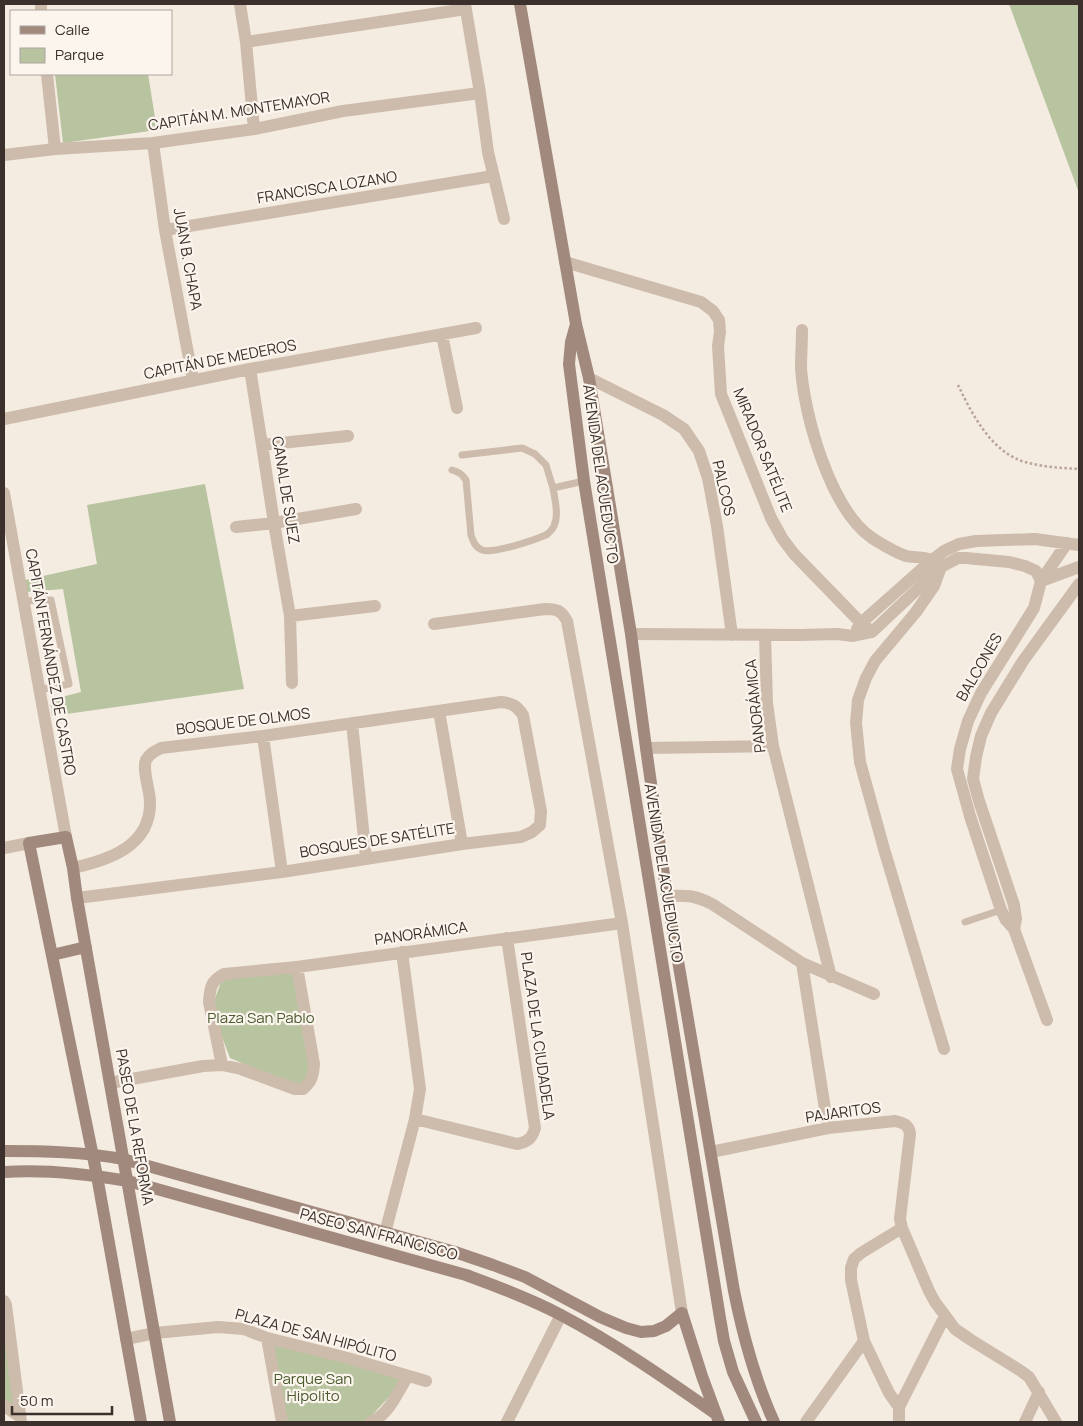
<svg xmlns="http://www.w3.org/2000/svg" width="1083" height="1426" viewBox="0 0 1083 1426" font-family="Manrope,sans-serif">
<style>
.park{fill:#b8c4a0}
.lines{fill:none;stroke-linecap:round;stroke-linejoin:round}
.path{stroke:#b9a596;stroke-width:2.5;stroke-dasharray:2.5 2.5;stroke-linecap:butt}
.lane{stroke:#cdbbac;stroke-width:7}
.street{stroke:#cdbbac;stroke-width:12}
.secondary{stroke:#a18a7d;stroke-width:12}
.labels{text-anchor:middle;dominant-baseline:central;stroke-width:4.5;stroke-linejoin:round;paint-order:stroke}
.street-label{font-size:15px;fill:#3b302b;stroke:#fbf5ee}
.park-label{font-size:15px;fill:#4a5a2e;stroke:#fbf5ee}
</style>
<rect width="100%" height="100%" fill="#f4ebe1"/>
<!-- park -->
<path class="park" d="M1009,4h70v189z
M55,74h93l9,56 -94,13z
M205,484l39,205 -192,27 -2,-16 31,-8 -18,-103 -36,3 -2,-12 72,-16 -10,-59z
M297,967l17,97 -11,25 -73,-31 -19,-49 13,-35z
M4,1301l15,115 -15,-10z
M267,1338l141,38 -42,46h-84z"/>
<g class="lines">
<!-- path -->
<path class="path" d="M958,385c14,29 33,67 67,77 18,5 36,6 54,7"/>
<!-- lane -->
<path class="lane" d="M462,455l60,-7 13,6 11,11 7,23
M452,470c7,2 10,4 14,10l5,55c2,6 4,12 11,15 12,4 52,-10 64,-15 3,-2 6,-5 8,-9 5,-11 1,-25 -1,-38l31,-7
M23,601l28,-1 18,84 -30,6
M965,922l36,-12"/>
<!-- street -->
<path class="street" d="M41,4v7
M240,4l6,38 8,87
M465,4l15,89 8,59 16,67
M246,42l220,-33
M47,74l8,75
M153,143l12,87 28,150
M4,155l51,-6 98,-6 101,-14 89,-18 137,-18
M165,230l328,-54
M565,262l136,40 12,9 6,9 1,12 -2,14 3,48 50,124 11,20 12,16 67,69 11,9
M802,330c0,13 -1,26 -1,39 4,48 29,140 71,169 10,6 22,14 34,18 8,2 18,0 26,4 3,1 6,5 9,7l-7,19 -18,26 -41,49 -9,17 -8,22 -2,23 4,39 24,87 60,200
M442,335l15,73
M250,369l12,76 12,78 16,93 2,67
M589,378l74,37 21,14 15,22 9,27 9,48 15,109
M4,419l246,-50 226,-41
M262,445l86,-9
M4,493l62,344
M236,527l38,-4 82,-14
M290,616l85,-10
M434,624l111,-15c12,0 16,1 22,12l55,302 60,390
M857,629l4,-6 71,-63 12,-9 15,-7 17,-3 59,-2 44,6
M631,634l169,1 37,-1 16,2 19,-4 69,-65 17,-9h8l43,4 16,4 11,5 5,10 38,-14
M765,635l2,68 6,43 58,231
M439,711l23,133
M352,723l14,135
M263,736l19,136
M646,748l127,-2
M4,848l25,-5
M73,868c36,-8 78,-22 77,-66 0,-12 -8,-32 -4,-42 3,-6 9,-9 15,-12l102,-12 238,-34c11,1 16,4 22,13l18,96 -1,14 -8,7 -11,5 -59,7 -180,28 -205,26
M667,896c20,-1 27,-1 45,8l90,59 72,31
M1014,929l2,-10 -2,-14 -35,-104 -6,-22 3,-22 5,-21 10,-23 32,-52 56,-77
M802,963l26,165
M1047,1020l-33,-91 -8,-9 -5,-10 -31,-94 -13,-47 3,-20 8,-28 13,-28 53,-85 7,-27 26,-38
M222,1065l-13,-63c1,-15 2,-21 15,-28l73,-7 325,-44
M110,1083l93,-17 19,-1 19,4 54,20h8c9,-8 10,-13 11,-25l-17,-97
M415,1119l102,25c10,-2 15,-5 18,-16l-28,-190
M711,1152l117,-24 67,-7c9,2 14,4 15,13l-10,85 2,9 27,63 6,11 20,27 16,11 50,31 8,6 27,45
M385,1233l30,-114 5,-30 -18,-137
M4,1301l2,4 15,117
M267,1338l15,84
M126,1339l29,-6 63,-6 26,2 23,9 77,19 82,24
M4,1406l15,10
M899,1407l-10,-14 -25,-52 -13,-61v-12l3,-9 7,-6 41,-25
M371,1422c18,-7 27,-31 37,-46
M507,1422l54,-107
M806,1422l58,-81
M899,1422v-15l46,-91
M1025,1422l14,-30"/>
<!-- secondary -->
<path class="secondary" d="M520,4l56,320 13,54 42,256 15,114 21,148 67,395c9,45 21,89 40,131
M576,324l-5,18 -2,22 15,117 136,837 4,23 9,31 23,50
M52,955l34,-8
M4,1151c42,0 78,1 119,8l332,93 38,13 32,12 75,40 26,11 15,4 13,-1 12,-5 16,-13 20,63 17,46
M4,1172c41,-3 84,2 124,9l338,94c33,12 65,24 95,40 55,29 105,64 155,99
M141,1422l-44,-246 -68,-333 37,-6 7,31 4,30 93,524"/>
</g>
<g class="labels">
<!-- street labels -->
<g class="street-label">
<text transform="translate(239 111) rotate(-9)">CAPITÁN M. MONTEMAYOR</text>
<text transform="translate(327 187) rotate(-9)">FRANCISCA LOZANO</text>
<text transform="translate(188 259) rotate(80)">JUAN B. CHAPA</text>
<text transform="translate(220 359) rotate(-11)">CAPITÁN DE MEDEROS</text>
<text transform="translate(763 450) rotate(68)">MIRADOR SATÉLITE</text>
<text transform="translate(601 474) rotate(82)">AVENIDA DEL ACUEDUCTO</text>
<text transform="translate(724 488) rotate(77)">PALCOS</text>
<text transform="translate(286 490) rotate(81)">CANAL DE SUEZ</text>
<text transform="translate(51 662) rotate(80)">CAPITÁN FERNÁNDEZ DE CASTRO</text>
<text transform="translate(979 667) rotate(-60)">BALCONES</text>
<text transform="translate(755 706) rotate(-96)">PANORÁMICA</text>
<text transform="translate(243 721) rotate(-7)">BOSQUE DE OLMOS</text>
<text transform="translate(377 840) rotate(-9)">BOSQUES DE SATÉLITE</text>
<text transform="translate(664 873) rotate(81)">AVENIDA DEL ACUEDUCTO</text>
<text transform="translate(421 933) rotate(-8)">PANORÁMICA</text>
<text transform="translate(538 1036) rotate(82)">PLAZA DE LA CIUDADELA</text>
<text transform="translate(843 1112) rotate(-8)">PAJARITOS</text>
<text transform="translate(135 1127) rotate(80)">PASEO DE LA REFORMA</text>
<text transform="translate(379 1234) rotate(15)">PASEO SAN FRANCISCO</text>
<text transform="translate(316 1335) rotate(15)">PLAZA DE SAN HIPÓLITO</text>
</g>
<!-- park labels -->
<g class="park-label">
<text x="261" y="1017">Plaza San Pablo</text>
<text x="313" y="1378">Parque San<tspan x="313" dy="17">Hipolito</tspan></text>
</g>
</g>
<!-- border -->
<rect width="1083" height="1426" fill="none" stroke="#3b302b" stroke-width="10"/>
<!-- legend -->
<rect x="10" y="10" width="162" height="65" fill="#fbf5ee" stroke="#aea6a0"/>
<rect x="20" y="26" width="25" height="8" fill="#a18a7d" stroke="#aea6a0"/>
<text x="55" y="35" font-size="15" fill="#3b302b">Calle</text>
<rect x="20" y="48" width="25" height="15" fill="#b8c4a0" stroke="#aea6a0"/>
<text x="55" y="60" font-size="15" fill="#3b302b">Parque</text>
<!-- scale -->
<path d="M12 1406v8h100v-8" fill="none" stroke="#3b302b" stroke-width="2.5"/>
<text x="20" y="1406" font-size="15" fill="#3b302b" stroke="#fbf5ee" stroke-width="4" paint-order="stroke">50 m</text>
</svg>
